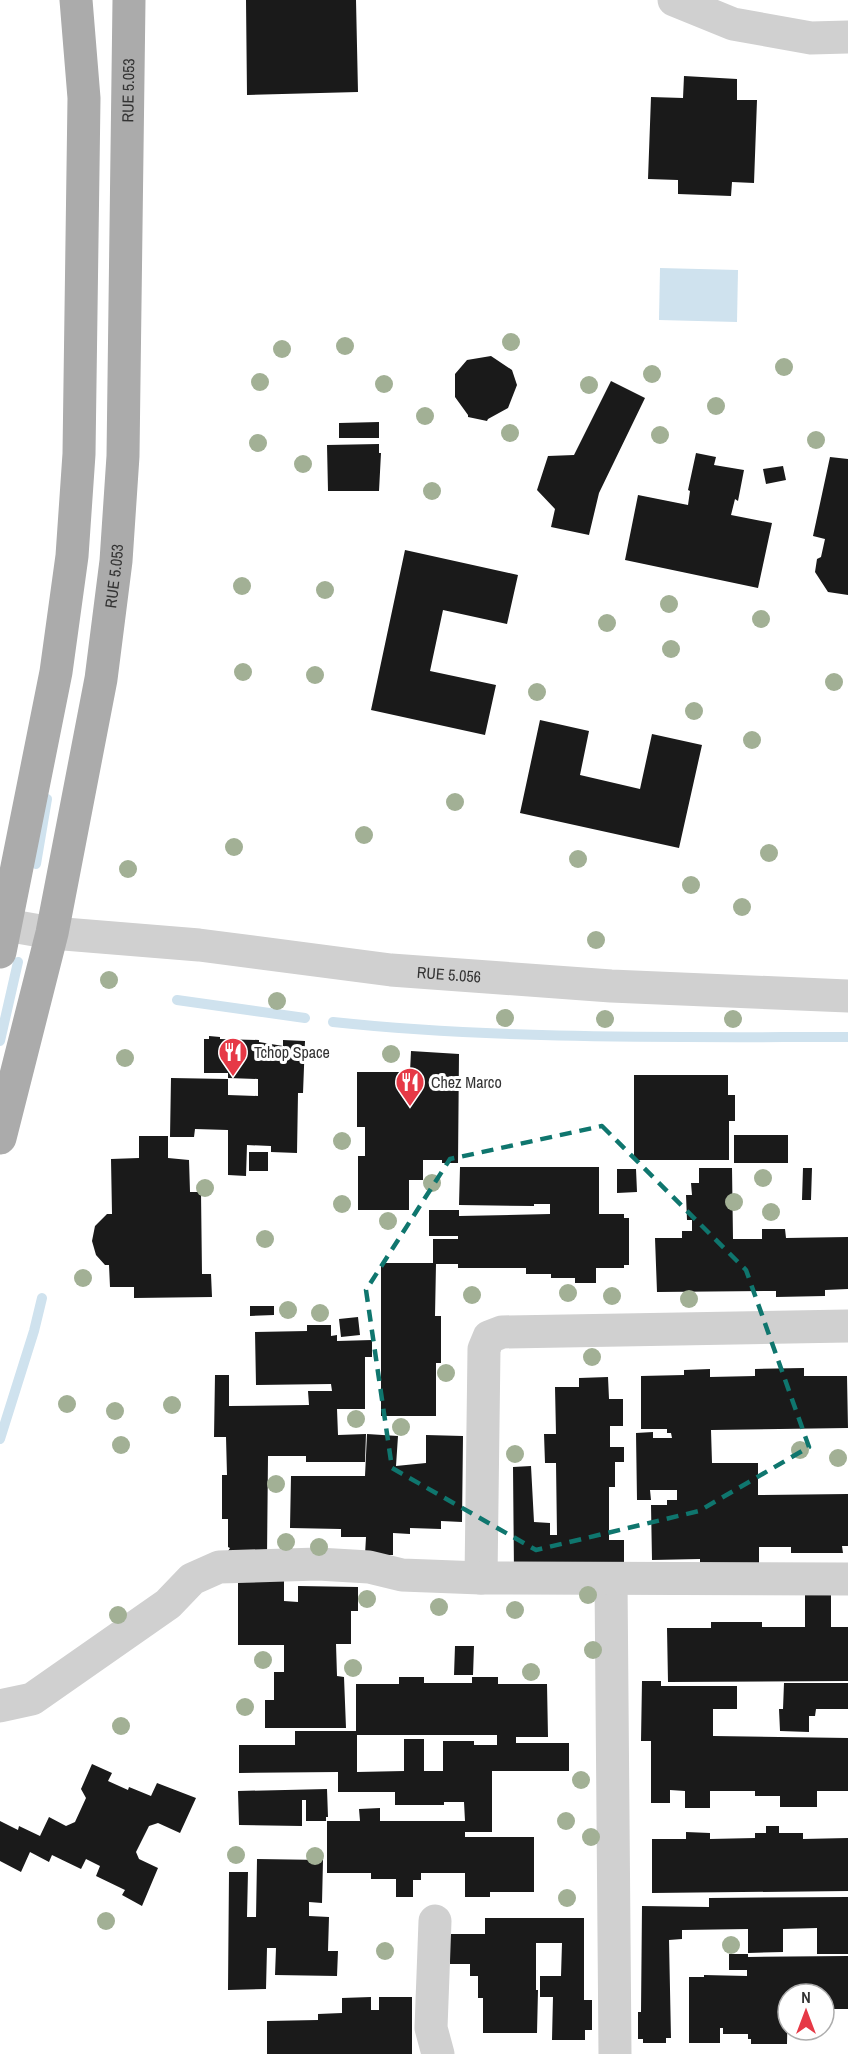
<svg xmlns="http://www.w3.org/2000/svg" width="848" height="2054" viewBox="0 0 848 2054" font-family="'Archivo Narrow',sans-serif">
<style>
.water{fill:#cfe2ee}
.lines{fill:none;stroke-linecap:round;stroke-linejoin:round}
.stream{stroke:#cfe2ee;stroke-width:10}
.building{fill:#1a1a1a;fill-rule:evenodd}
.minor{stroke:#d0d0d0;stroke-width:33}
.major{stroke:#ababab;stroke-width:33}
.tree{fill:#a2b095}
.marked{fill:none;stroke:#0f766e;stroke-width:4.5;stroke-dasharray:12 8;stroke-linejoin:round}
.labels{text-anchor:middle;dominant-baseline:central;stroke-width:6;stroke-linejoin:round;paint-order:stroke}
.street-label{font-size:16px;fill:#333;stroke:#fff}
.poi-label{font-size:16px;fill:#333;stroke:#fff;text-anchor:start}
</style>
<rect width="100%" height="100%" fill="#fff"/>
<!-- water -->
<path class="water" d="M660,268l78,2 -1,52 -78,-2z"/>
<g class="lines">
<!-- stream -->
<path class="stream" d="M36,864l11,-65
M177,1000l128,18
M333,1022c172,18 343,15 515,15
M0,1041l18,-79
M0,1439l34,-108 8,-33"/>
</g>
<!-- building -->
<path class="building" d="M246,0h110l2,92 -111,3z
M684,76l53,3v21h20l-3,83 -22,-1 -1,14 -53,-2v-14l-30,-1 3,-82 32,1z
M491,356l21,14 5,15 -9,23 -20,11 -1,2 -19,-4v-2l-13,-18v-23l12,-14z
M611,381l34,17 -46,95 -10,42 -38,-8 4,-18 -18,-19 11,-34 26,-1z
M379,422v16h-40v-15z
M379,444v9h2l-2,38h-51l-1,-46z
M696,453l20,4 -2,8 30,5 -6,31 -3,-2 -4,16 41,8 -14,65 -133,-28 13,-65 50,10 2,-14 -2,-1z
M830,457l18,2v136l-20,-3 -13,-20 2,-13 4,-2 4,-18 -12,-3z
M783,466l3,14 -20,4 -3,-15z
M405,550l113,25 -11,49 -64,-14 -13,61 66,14 -11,50 -114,-25z
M540,720l49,11 -9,44 60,14 12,-55 50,11 -23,103 -159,-35z
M209,1036l11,1v2l39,1v2l24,4v-6l22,1 -2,52h-5l-1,60 -26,-1v-6l-24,-1 -1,31 -18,-1v-45l-33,-1 -1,8h-24l1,-59 57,1v16l30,1v-17l-30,-1v-5h-24v-34h5z
M411,1051l48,3 -1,109h-16v-3h-19v20h-14v30h-51v-54h7v-29h-8v-55h53z
M634,1075h94v20h7v26h-6v39h-95z
M734,1135h54v28h-54z
M139,1136h29v22l21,2 1,32h11l1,82h9l1,23 -78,1v-11h-24l-1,-22h-4l-9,-10 -4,-14 3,-15 12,-12h5l-1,-55 28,-1z
M249,1152h19v19h-19z
M460,1167h139v47h25v4h5v47h-5v3h-28v15h-21v-5h-24v-4h-25v-6h-68v-4h-22l-1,52h6v47h-5v53h-55v-153h52v-24h25v-3h-29v-26h30v6l91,-2v-10h-16v2l-75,-1z
M699,1168h33l1,71h29v-10h23l1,9 62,-1v52l-23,1v6l-49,1v-6l-119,1 -2,-54h27v-7h10v-11h-5l-1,-25h6l-1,-12h8z
M803,1168h9l-1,32h-9z
M617,1169h19l1,23 -20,1z
M250,1306h24v9l-24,1z
M358,1317l2,18 -19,2 -2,-18z
M307,1325h24v11l6,-1v6l35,-1v17h-7v52h-28l1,26 28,-1 -1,28h-59v-6h-38l-1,101 -41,-3 4,-6 -2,-1v-28h-6v-44h5l-1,-38h-12l1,-62h14v31l80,-1 -1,-14h24l-1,-7 -75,1 -1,-53 52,-1z
M804,1368v8h43l1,52 -137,2 1,33h46v32l90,-1v52h-6l1,7h-52v-6h-32v27l-59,1v-16l-48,1 -1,-55h16v-5h10v-10h-27l1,10h-14l-1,-67 17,-1v6h19l-1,-5h-4v-4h-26v-53l43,-1v-5l26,-1v8l45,-1v-7z
M608,1377l1,22h14v27h-13v21h14v15h-9v25h-6v53h15v26l-110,6 -1,-105 18,-1 3,56 16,1v12h7l-1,-72h-11l-1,-29h12l-1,-47h24v-9z
M367,1434l31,2 -2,30 30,-3v-28l37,1 -1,86 -21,-1v8l-31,-1v6l-17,-1v22h-28l1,-18h-25v-8l-51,-1 1,-52h74z
M238,1575h46v26l14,1v-16l60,1v24h-7v33h-15l1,32 7,1 2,51h-81v-28h9v-28h10v-27h-46z
M805,1594l26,1v32h17v54l-180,1 -1,-54h44v-6h51v5h43z
M455,1646h19l-1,29h-19z
M399,1677h25v6h48v-6h26v7h49l1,53h-32v6h53v28h-77v61h-27v5h69v55h-44v5h-25v-24h-44v7h-8v17h-17v-18h-25v-6h-44v-52h33l-1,-12 21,-1v13h85l-1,-19h-20v3h-49v-13h-57v-20l-99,1v-28h56v-14h61v-47h43zM357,1735h140v10h-23v-4h-31v30h-19v-32h-20v32l-47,1z
M642,1681h19v5h76v23h-24v27l135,2v53h-31v16h-37v-11h-25v-5h-45v17h-25v-17l-15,-1v13h-19v-62h-10z
M784,1683h64v26h-32l-1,7h-6v16l-29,-1 -1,-22h4z
M92,1764l20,9 -4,8 20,9 1,-3 22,9 6,-13 39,15 -16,35 -22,-10 -9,3 -13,26 3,7 19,9 -16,38 -20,-11 3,-5 -29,-14 4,-10 -14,-7 -5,10 -29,-14 -3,7 -19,-10 -9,20 -21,-11v-40l18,9 1,-4 21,10 9,-19 17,9 9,-4 11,-24 -5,-9z
M327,1789l1,28h-2v4h-20v-21h-4v26l-63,-1 -1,-34z
M766,1826h13v7h24v6l45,-1v53l-196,2v-54h34v-7l24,1v6l45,-1v-5h11z
M257,1859l66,1 -1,43 -13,-1v14l20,1 -1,34h10l-1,25 -62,-1 1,-27h-9l-1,41 -38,1 1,-118h19l-1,45h9z
M848,1897v57h-31v-26l-34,1v23l-35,1v-24l-66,1v9l-13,1 2,98h-5v5h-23v-4h-5v-27h3l1,-106 67,1v-9z
M485,1918h99v82h8v30h-7v10h-33l1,-43h-13v-21h21l1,-33h-26v47h2l-1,43h-54v-35h-5v-22h-8v-12h-20v-30h35z
M729,1954h19v3l100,-1v53h-24v-15h-36l-1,50h-36v-5h-3v-5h-25v-6h-3v15h-31v-66h15v-2l43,1v-6h-18z
M371,1997v13h8v-13h33v57h-145v-33l51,-1v-6l24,-1v-15z"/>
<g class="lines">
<!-- minor -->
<g class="minor">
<path d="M674,0l59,24 78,14 37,-1"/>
<path id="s1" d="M0,924l52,9 147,12 192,25 220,16 237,10"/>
<path d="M481,1578l3,-229 5,-12 13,-5 346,-6"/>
<path d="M611,1579l4,475"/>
<path d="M0,1706l32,-7 136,-95 24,-25 27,-12 99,-3 51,3 33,8 79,3 367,1"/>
<path d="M435,1921l-4,107 7,26"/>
</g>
<!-- major -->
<g class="major">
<path d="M0,952l56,-280 16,-116 7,-102 5,-356 -8,-98"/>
<path id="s2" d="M0,1138l52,-205 49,-254 15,-118 7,-105 6,-456"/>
</g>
</g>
<!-- trees -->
<g class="tree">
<circle cx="511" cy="342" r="9"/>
<circle cx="345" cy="346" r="9"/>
<circle cx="282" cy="349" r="9"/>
<circle cx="784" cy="367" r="9"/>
<circle cx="652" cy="374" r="9"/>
<circle cx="260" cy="382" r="9"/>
<circle cx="384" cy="384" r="9"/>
<circle cx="589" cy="385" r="9"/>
<circle cx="716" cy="406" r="9"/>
<circle cx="425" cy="416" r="9"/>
<circle cx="510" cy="433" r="9"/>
<circle cx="660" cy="435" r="9"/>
<circle cx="816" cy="440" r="9"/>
<circle cx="258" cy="443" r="9"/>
<circle cx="303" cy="464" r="9"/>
<circle cx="432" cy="491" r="9"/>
<circle cx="242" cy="586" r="9"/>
<circle cx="325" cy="590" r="9"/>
<circle cx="669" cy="604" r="9"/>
<circle cx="761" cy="619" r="9"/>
<circle cx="607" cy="623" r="9"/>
<circle cx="671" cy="649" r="9"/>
<circle cx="243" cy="672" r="9"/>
<circle cx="315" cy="675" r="9"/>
<circle cx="834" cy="682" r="9"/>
<circle cx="537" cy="692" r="9"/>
<circle cx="694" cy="711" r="9"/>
<circle cx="752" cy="740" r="9"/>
<circle cx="455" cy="802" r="9"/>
<circle cx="364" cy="835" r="9"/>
<circle cx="234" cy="847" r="9"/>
<circle cx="769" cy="853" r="9"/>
<circle cx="578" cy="859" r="9"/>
<circle cx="128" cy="869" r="9"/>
<circle cx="691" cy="885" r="9"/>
<circle cx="742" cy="907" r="9"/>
<circle cx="596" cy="940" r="9"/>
<circle cx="109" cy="980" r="9"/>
<circle cx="277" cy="1001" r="9"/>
<circle cx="505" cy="1018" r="9"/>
<circle cx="605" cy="1019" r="9"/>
<circle cx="733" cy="1019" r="9"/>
<circle cx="391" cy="1054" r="9"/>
<circle cx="125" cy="1058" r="9"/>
<circle cx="342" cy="1141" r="9"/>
<circle cx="763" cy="1178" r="9"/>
<circle cx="432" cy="1183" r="9"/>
<circle cx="205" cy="1188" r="9"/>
<circle cx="734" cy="1202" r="9"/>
<circle cx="342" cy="1204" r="9"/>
<circle cx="771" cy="1212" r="9"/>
<circle cx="388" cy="1221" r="9"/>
<circle cx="265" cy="1239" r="9"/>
<circle cx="83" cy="1278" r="9"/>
<circle cx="568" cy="1293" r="9"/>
<circle cx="472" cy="1295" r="9"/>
<circle cx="612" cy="1296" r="9"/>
<circle cx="689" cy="1299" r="9"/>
<circle cx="288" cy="1310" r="9"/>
<circle cx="320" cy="1313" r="9"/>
<circle cx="592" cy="1357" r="9"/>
<circle cx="446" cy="1373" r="9"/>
<circle cx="67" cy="1404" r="9"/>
<circle cx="172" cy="1405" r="9"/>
<circle cx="115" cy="1411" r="9"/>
<circle cx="356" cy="1419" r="9"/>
<circle cx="401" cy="1427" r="9"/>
<circle cx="121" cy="1445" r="9"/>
<circle cx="800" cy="1450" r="9"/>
<circle cx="515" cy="1454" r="9"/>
<circle cx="838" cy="1458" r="9"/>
<circle cx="276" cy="1484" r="9"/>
<circle cx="286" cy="1542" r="9"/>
<circle cx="319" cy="1547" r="9"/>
<circle cx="588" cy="1595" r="9"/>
<circle cx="367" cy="1599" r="9"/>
<circle cx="439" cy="1607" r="9"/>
<circle cx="515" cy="1610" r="9"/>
<circle cx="118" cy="1615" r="9"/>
<circle cx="593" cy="1650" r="9"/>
<circle cx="263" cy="1660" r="9"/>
<circle cx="353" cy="1668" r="9"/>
<circle cx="531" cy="1672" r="9"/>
<circle cx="245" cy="1707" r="9"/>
<circle cx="121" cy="1726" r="9"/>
<circle cx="581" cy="1780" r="9"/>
<circle cx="566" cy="1821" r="9"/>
<circle cx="591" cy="1837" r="9"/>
<circle cx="236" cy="1855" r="9"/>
<circle cx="315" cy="1856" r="9"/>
<circle cx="567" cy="1898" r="9"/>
<circle cx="106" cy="1921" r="9"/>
<circle cx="731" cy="1945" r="9"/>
<circle cx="385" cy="1951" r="9"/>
</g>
<!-- marked area -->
<path class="marked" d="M602,1126l144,144 63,177 -110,64 -163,39 -144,-82 -26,-178 84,-131z"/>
<!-- icons -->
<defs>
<g id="restaurant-pin" transform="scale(1.5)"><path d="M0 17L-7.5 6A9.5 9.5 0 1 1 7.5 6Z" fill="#e63946" stroke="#fff"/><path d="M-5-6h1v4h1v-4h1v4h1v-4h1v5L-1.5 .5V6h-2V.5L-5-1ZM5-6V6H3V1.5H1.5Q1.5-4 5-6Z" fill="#fff"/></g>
</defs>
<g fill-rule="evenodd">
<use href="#restaurant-pin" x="233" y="1052"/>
<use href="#restaurant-pin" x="410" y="1082"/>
</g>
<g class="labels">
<!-- street labels -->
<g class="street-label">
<text stroke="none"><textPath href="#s2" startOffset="1060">RUE 5.053</textPath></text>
<text stroke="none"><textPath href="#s2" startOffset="574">RUE 5.053</textPath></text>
<text stroke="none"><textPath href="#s1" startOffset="452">RUE 5.056</textPath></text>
</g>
<!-- poi labels -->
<g class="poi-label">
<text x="254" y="1052">Tchop Space</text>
<text x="431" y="1082">Chez Marco</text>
</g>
</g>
<!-- north arrow -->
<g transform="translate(806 2012)"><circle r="28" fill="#ffffff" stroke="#adadad" stroke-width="1.5"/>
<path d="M0-4.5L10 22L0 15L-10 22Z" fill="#e63946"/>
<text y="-9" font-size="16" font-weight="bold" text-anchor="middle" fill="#333333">N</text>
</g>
</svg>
